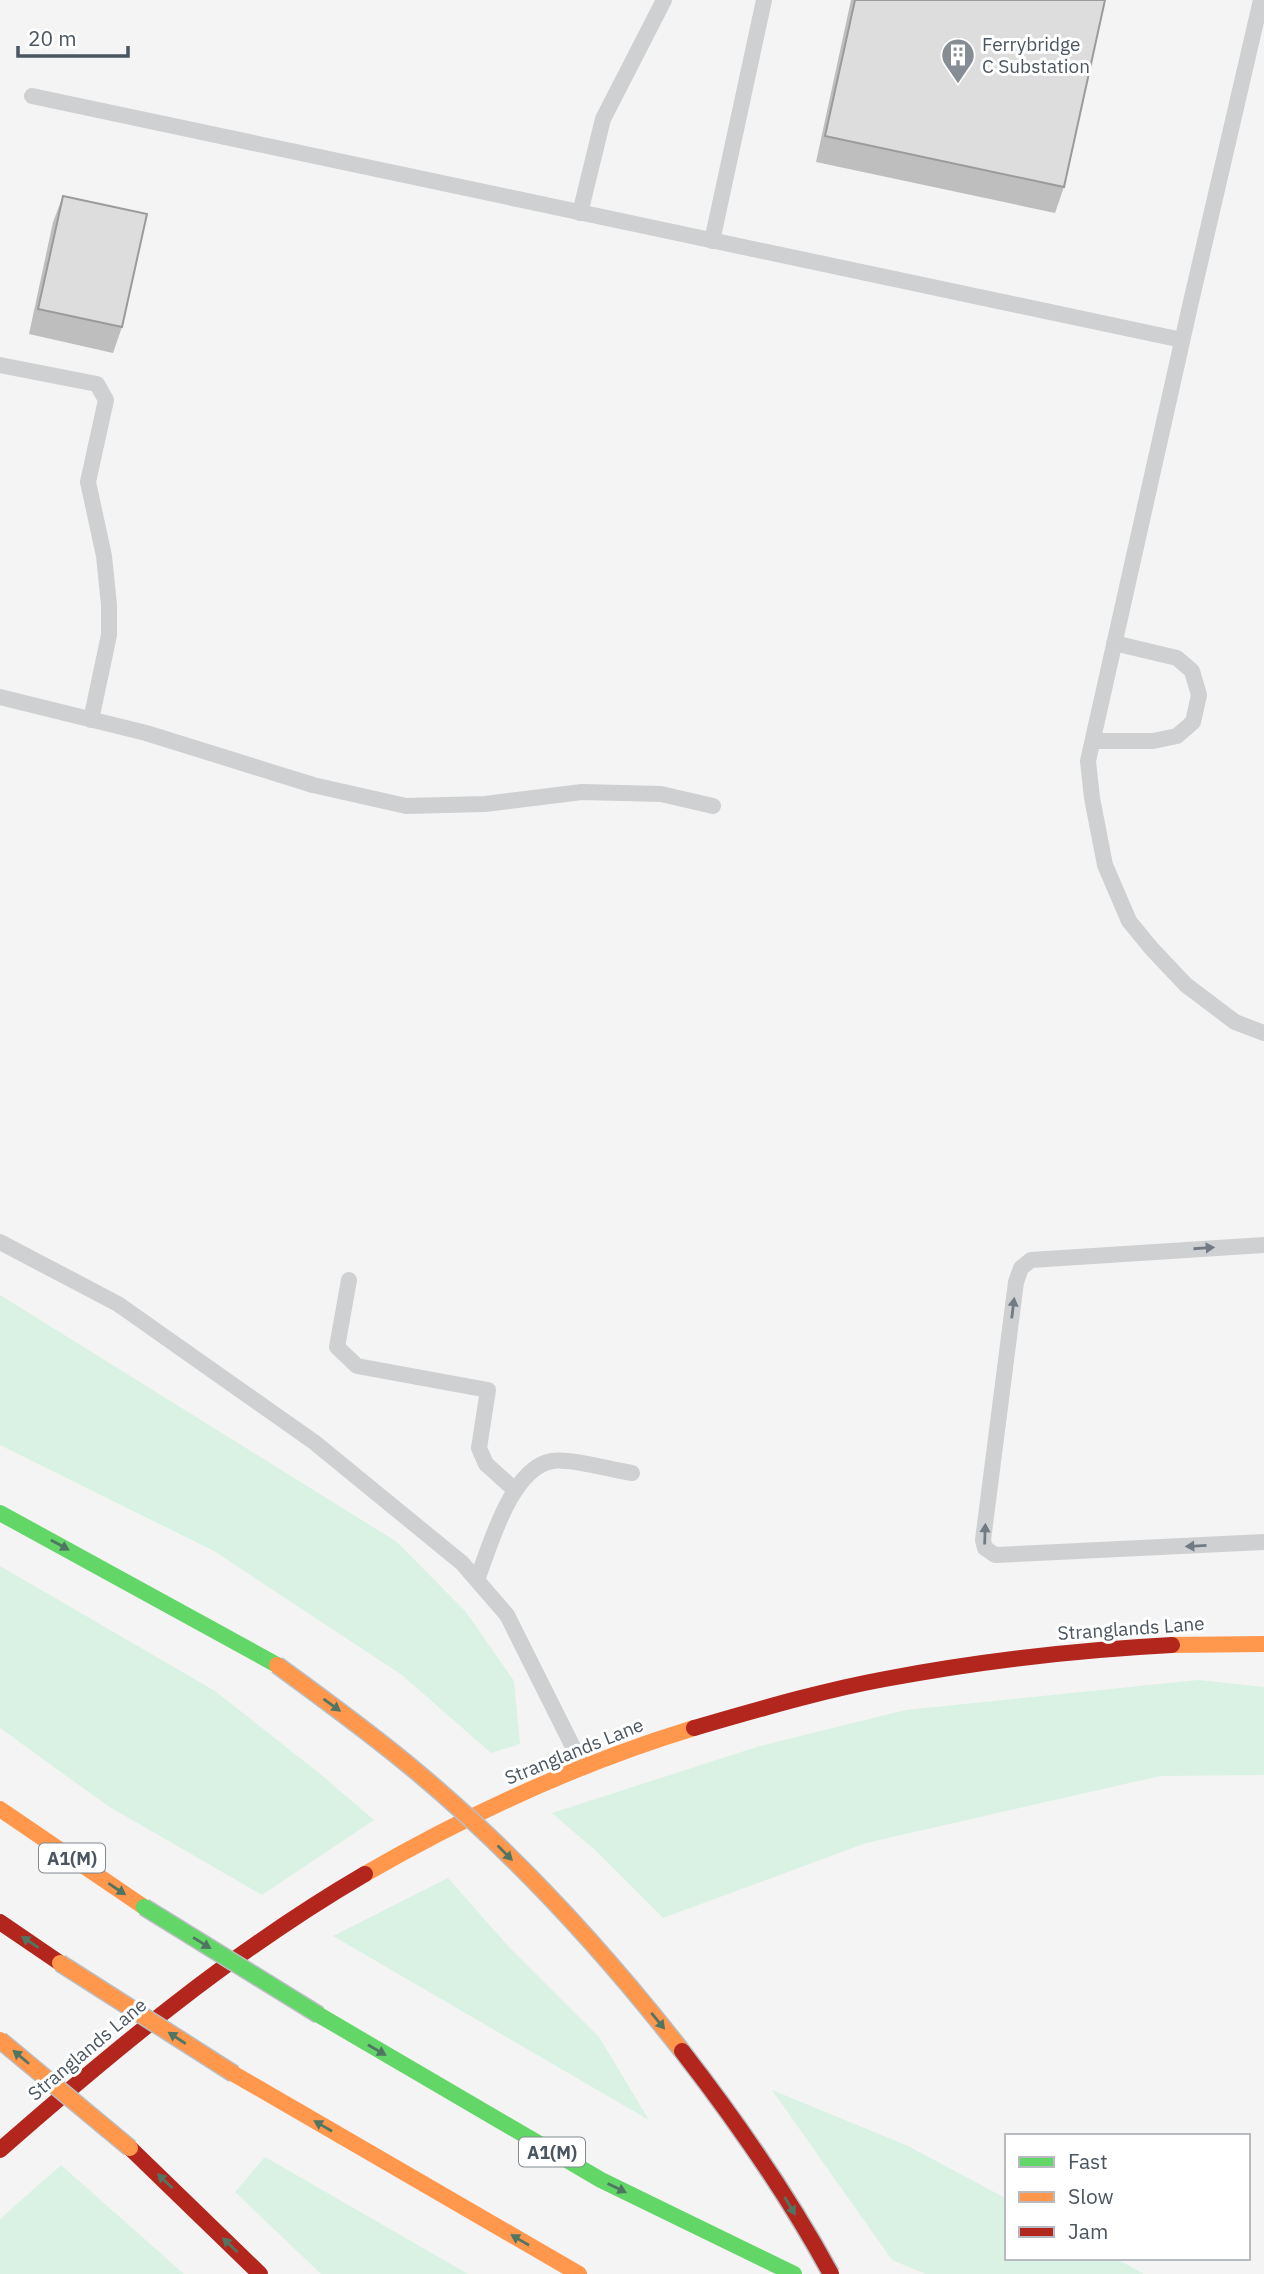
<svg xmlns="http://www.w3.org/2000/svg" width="1264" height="2274" viewBox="0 0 1264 2274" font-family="'IBM Plex Sans',sans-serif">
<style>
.green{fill:#d9f2e3}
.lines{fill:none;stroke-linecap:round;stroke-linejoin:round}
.lane{stroke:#ced0d2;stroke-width:16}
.fast{stroke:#63d668;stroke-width:16}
.slow{stroke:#ff974d;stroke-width:16}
.jam{stroke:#b3261e;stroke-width:16}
.fast-bridge-casing{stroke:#b9bec3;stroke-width:19;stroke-linecap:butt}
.slow-bridge-casing{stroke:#b9bec3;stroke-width:19;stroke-linecap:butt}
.jam-bridge-casing{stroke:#b9bec3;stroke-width:19;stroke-linecap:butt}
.fast-bridge{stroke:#63d668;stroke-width:16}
.slow-bridge{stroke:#ff974d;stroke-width:16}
.jam-bridge{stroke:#b3261e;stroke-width:16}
.wall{fill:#bebebf}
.building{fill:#ddddde;stroke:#9b9b9b;stroke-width:2}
.oneway{fill:#727b83}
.oneway2{fill:#507663}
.labels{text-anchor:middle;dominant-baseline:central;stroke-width:6;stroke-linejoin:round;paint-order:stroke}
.shield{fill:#fff;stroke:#808990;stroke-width:2}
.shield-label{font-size:18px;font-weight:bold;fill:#4a5661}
.poi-label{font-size:19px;fill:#4a5661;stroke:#fff;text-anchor:start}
.street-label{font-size:19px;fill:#4a5661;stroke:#fff}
</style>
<rect width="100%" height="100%" fill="#f4f4f4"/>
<!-- green -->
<path class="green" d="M0,1295l397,247 69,70 48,69 6,63 -29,9 -89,-78 -188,-124 -214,-106z
M0,1566l215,125 104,82 55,47 -112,75 -154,-89 -108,-78z
M1198,1680l66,7v88l-104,1 -294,67 -203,75 -67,-67 -44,-38 208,-67 146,-36z
M448,1878l61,69 90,90 50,83 -316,-184z
M772,2090l136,56 99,53v59h108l29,16h-218l-34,-14z
M265,2157l203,117h-147l-86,-82z
M61,2165l123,109h-184v-55z"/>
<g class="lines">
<!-- lane -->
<path class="lane" d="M1261,0l-71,306 -102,455 4,37 13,67 24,56 22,27 35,37 49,37 29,11
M32,96l1150,244
M580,213l23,-94 61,-119
M712,241l52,-241
M0,365l97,19 9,16 -18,82 16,74 5,49v30l-18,85
M0,697l146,36 167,52 93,21 79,-2 97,-12 79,2 52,12
M1093,741h60l24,-5 16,-14 6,-27 -7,-24 -15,-13 -63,-15
M0,1242l118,62 196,138 148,121 45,52 76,152
M1264,1245l-233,15 -10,8 -5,14 -33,258 2,8 10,7 269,-13
M349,1280l-12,67 20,19 131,24 -9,58 7,16 29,26
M477,1580c13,-34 34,-112 75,-119 19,-3 59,9 80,12"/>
<!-- fast -->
<path class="fast" d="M0,1513l277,152
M319,2015l282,165 193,94"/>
<!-- slow -->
<path class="slow" d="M1172,1645l92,-1
M0,1809l144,98
M365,1874c104,-60 214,-111 329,-146
M234,2074l345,200"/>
<!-- jam -->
<path class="jam" d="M694,1728c63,-18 126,-37 191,-49 95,-18 191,-29 287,-34
M0,1922l60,41
M130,2148l130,126
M0,2150c115,-101 233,-199 365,-276"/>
<!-- fast-bridge casing -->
<g class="fast-bridge-casing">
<path id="fast-bridge" d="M144,1907l175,108"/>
</g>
<!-- slow-bridge casing -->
<g class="slow-bridge-casing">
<path id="slow-bridge" d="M277,1665c48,35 95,69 140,107 98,82 186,178 265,279
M60,1963l174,111
M0,2040l130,108"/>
</g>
<!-- jam-bridge casing -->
<g class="jam-bridge-casing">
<path id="jam-bridge" d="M682,2051c55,71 106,144 149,223"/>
</g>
<!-- fast-bridge -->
<use href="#fast-bridge" class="fast-bridge"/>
<!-- slow-bridge -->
<use href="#slow-bridge" class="slow-bridge"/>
<!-- jam-bridge -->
<use href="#jam-bridge" class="jam-bridge"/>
</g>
<!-- wall -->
<path class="wall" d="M851,0h254l-41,187 -9,26 -239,-51z
M63,196l59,131 -9,26 -84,-19 24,-112z"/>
<!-- building -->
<path class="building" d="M855,0h250l-41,187 -239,-51z
M63,196l84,18 -25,113 -84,-18z"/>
<!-- one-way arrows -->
<defs><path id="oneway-solid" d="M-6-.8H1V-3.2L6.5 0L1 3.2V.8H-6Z" transform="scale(1.75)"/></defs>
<g class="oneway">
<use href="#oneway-solid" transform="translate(1204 1248) rotate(-4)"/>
<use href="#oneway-solid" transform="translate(1013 1308) rotate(-83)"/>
<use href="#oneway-solid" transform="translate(985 1534) rotate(-88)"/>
<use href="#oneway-solid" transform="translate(1196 1546) rotate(177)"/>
</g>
<g class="oneway2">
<use href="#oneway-solid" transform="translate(60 1545) rotate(29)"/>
<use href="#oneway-solid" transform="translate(332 1705) rotate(36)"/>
<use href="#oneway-solid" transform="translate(505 1853) rotate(45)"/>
<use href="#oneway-solid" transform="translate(117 1889) rotate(34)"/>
<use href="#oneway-solid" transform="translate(30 1942) rotate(-146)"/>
<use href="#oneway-solid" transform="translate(202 1943) rotate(32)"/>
<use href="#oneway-solid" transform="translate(658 2021) rotate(51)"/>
<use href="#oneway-solid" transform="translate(177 2038) rotate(-147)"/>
<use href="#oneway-solid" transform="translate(377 2050) rotate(30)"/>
<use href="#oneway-solid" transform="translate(21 2057) rotate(-140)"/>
<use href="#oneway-solid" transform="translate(323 2126) rotate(-150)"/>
<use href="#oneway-solid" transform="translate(165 2181) rotate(-136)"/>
<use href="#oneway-solid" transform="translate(617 2188) rotate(26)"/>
<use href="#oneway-solid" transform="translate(790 2206) rotate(59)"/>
<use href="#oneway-solid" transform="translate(520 2240) rotate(-150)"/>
<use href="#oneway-solid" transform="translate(230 2245) rotate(-136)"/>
</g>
<!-- icons -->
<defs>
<g id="building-pin" transform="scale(1.75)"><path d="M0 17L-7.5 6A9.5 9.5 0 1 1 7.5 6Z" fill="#868d94" stroke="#fff"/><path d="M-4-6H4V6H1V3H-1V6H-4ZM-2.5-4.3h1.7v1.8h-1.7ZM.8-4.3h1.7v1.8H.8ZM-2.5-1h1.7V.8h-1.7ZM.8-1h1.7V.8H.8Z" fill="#fff"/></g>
</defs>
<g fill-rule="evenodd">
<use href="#building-pin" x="958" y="55"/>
</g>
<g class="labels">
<!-- shield labels -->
<g class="shield">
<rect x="39" y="1843.5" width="66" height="29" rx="5"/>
<rect x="519" y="2137.5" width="66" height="29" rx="5"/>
</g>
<g class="shield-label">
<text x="72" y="1858">A1(M)</text>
<text x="552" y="2152">A1(M)</text>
</g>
<!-- poi labels -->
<g class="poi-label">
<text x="982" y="44">Ferrybridge<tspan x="982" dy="22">C Substation</tspan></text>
</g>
<!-- street labels -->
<g class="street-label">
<text transform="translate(1131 1628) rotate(-4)">Stranglands Lane</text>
<text transform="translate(574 1751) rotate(-22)">Stranglands Lane</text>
<text transform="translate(87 2049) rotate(-40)">Stranglands Lane</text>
</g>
</g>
<!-- legend -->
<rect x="1005" y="2134" width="245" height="126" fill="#ffffff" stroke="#b7bbc0" stroke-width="2"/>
<rect x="1019" y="2157" width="35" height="10" fill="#63d668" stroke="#b7bbc0" stroke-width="2"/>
<text x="1068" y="2169" font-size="21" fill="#4a5661">Fast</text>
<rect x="1019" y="2192" width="35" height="10" fill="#ff974d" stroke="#b7bbc0" stroke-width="2"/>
<text x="1068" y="2204" font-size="21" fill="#4a5661">Slow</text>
<rect x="1019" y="2227" width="35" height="10" fill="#b3261e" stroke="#b7bbc0" stroke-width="2"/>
<text x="1068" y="2239" font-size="21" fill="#4a5661">Jam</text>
<!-- scale -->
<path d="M18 46v10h110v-10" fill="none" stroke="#4a5661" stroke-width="3.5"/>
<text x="28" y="46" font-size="21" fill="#4a5661" stroke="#ffffff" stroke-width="5" paint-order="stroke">20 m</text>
</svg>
